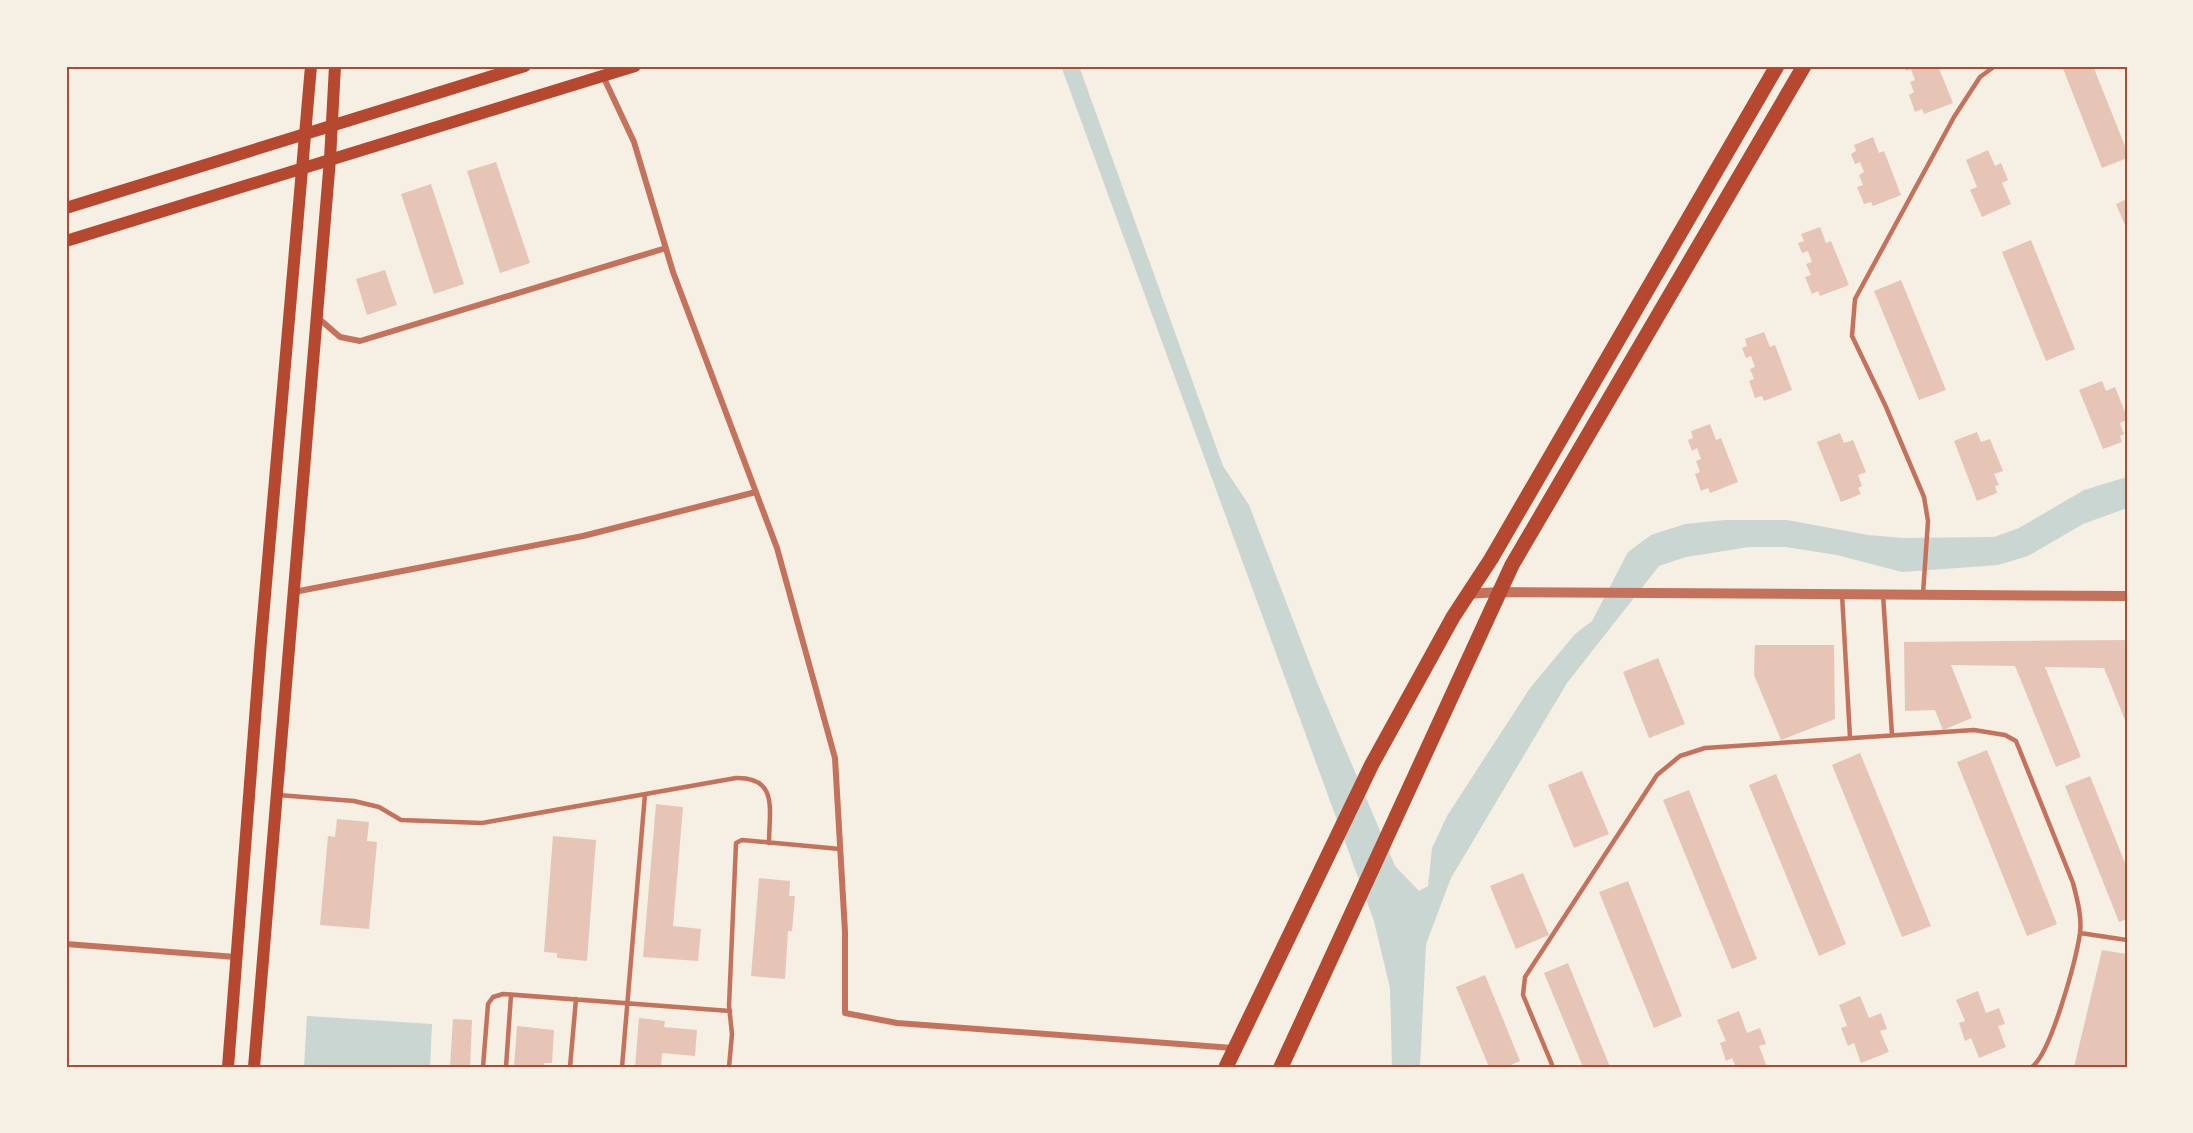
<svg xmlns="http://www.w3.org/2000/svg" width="2193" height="1133" viewBox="0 0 2193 1133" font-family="Figtree,sans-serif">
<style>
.water{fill:#c9d6d2}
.building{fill:#e6c5b7}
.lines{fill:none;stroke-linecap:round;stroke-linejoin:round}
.service{stroke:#c5725c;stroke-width:4.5}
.minor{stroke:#c5725c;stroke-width:6}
.tertiary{stroke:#c5725c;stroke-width:10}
.secondary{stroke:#b5482f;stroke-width:12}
.primary{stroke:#b5482f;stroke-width:15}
.neatline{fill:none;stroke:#b5482f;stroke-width:2}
</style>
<rect width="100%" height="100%" fill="#f6efe4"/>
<!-- water -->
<path class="water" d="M1061,66h18l144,400 26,39 67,175 79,186 24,25 9,-5 4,-38 15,-32 83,-128 45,-54 17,-13 36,-69 23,-17 34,-11 40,-4h62l81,15 35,3 91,-1 25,-9 65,-38 43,-13v31l-44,16 -55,32 -30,9 -96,7 -65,-17 -51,-8h-37l-63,10 -27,9 -92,117 -116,195 -25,66 -6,123h-28l-2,-79 -16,-67z
M307,1016l125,8 -2,43h-126z"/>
<!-- building -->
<path class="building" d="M1904,66h34l15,37 -29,11 -2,-5 -7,3 -6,-17 5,-3 -4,-10 5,-2 -4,-11 -5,2z
M2062,66h31l34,85v7l-25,10z
M1873,137l6,16 5,-2 17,44 -28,11 -2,-4 -7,2 -7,-17 6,-2 -4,-10 5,-3 -4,-10 -5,2 -4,-10 5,-3 -2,-6z
M1988,150l7,16 6,-3 7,17 -6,3 9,21 -29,13 -12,-27 7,-3 -11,-27z
M496,162l34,101 -30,10 -33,-102z
M431,184l33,100 -30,10 -33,-100z
M2127,199v31l-11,-26z
M1820,227l6,16 5,-2 18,44 -29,11 -2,-5 -6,3 -7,-17 6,-2 -5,-11 6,-2 -4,-11 -6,2 -4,-10 6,-2 -3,-7z
M2031,240l44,109 -29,12 -44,-109z
M385,270l12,35 -30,10 -11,-36z
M1901,280l45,110 -27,10 -45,-109z
M1764,332l6,15 5,-2 17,45 -28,11 -2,-5 -7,2 -6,-17 5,-2 -4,-10 5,-2 -4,-11 -5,2 -4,-10 5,-2 -2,-7z
M2102,381l4,10 9,-4 12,30v3l-7,3 4,11 -4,2 2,6 -19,7 -24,-59z
M1710,424l6,16 5,-2 17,44 -28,11 -2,-5 -7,3 -6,-17 5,-2 -4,-11 5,-2 -4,-11 -5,3 -4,-11 5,-2 -2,-7z
M1977,432l4,10 9,-3 13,32 -9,3 5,11 -4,1 2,7 -20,8 -23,-60z
M1840,433l4,10 9,-3 13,32 -8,3 4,11 -4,2 3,6 -20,8 -24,-60z
M2127,640v85l-23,-57 -59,-1 36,90 -25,10 -41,-101 -64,-1 21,53 -29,12 -8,-20 -30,1 -1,-69z
M1755,645h79l1,74 -54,21 -27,-65z
M1658,658l27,66 -36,14 -26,-66z
M1987,750l70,174 -30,12 -70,-174z
M1860,753l71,173 -29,11 -70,-172z
M1582,771l27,63 -35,14 -26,-63z
M1776,774l70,170 -27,12 -70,-171z
M2090,776l37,92v51l-8,3 -54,-136z
M1689,790l68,169 -25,10 -69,-169z
M656,804l27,3 -10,119 28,3 -3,32 -55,-4z
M337,819l32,3 -2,19 10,1 -8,87 -49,-4 8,-89 7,1z
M553,836l43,4 -9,121 -30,-3v-5l-13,-1z
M1523,873l26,62 -33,14 -26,-63z
M759,878l31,3 -1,15h6l-3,35h-4l-3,48 -34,-3z
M1628,881l54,135 -28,12 -55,-136z
M2102,950l25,4v113h-53z
M1568,963l42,104h-27l-39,-94z
M1485,975l35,86 -14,6h-17l-33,-80z
M1978,991l8,22 13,-5 6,16 -7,2 8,21 -27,11 -8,-20 -6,3 -6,-18 6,-2 -9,-21z
M1860,996l9,22 12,-5 6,16 -7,2 9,21 -28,11 -7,-20 -6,3 -7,-18 6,-2 -8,-21z
M1739,1011l8,22 13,-5 6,16 -7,2 8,21h-31l-4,-9 -6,3 -6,-18 6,-2 -9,-21z
M639,1018l26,3 -1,6 33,3 -2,26 -33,-3 -1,14h-26z
M453,1019l19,1 -2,47h-20z
M517,1026l37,4 -2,33h-8v4h-30z"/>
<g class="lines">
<!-- service -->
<path class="service" d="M1842,594l8,144
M1883,594l9,141
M1923,594l5,-73 -4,-24 -38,-90 -34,-71 3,-37 99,-182 26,-40 15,-11
M278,795l76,6 25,6 22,13 81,3 254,-45c43,-1 33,33 33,65
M2080,933l47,7
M483,1067l5,-63 5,-7 10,-3 227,17
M506,1067l5,-72
M570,1067l6,-68
M622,1067l23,-273
M729,1067l3,-33 -3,-28 7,-163 6,-3 98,9
M1553,1067l-30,-72 2,-18 132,-202 23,-19 25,-8 269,-18 31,5 11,6 57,142c4,16 9,33 7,50 -4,27 -29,120 -48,134"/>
<!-- minor -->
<path class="minor" d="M603,76l31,66 39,130 104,276 58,210 10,174v81l52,10 336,25
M317,317l23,20 20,4 306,-93
M294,592l289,-56 173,-44
M66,944l170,13"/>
<!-- tertiary -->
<path class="tertiary" d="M1466,594l34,-2 627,4"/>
<!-- secondary -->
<path class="secondary" d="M66,208l459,-142
M66,241l569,-175
M228,1067l33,-426 50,-575
M254,1067l76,-908 5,-93"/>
<!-- primary -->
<path class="primary" d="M1226,1067l146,-303 81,-147 38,-58 286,-493
M1281,1067l231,-502 292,-499"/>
</g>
<!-- border -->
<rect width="2193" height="1133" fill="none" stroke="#f6efe4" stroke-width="135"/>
<rect x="68" y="68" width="2058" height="998" class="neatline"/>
</svg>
